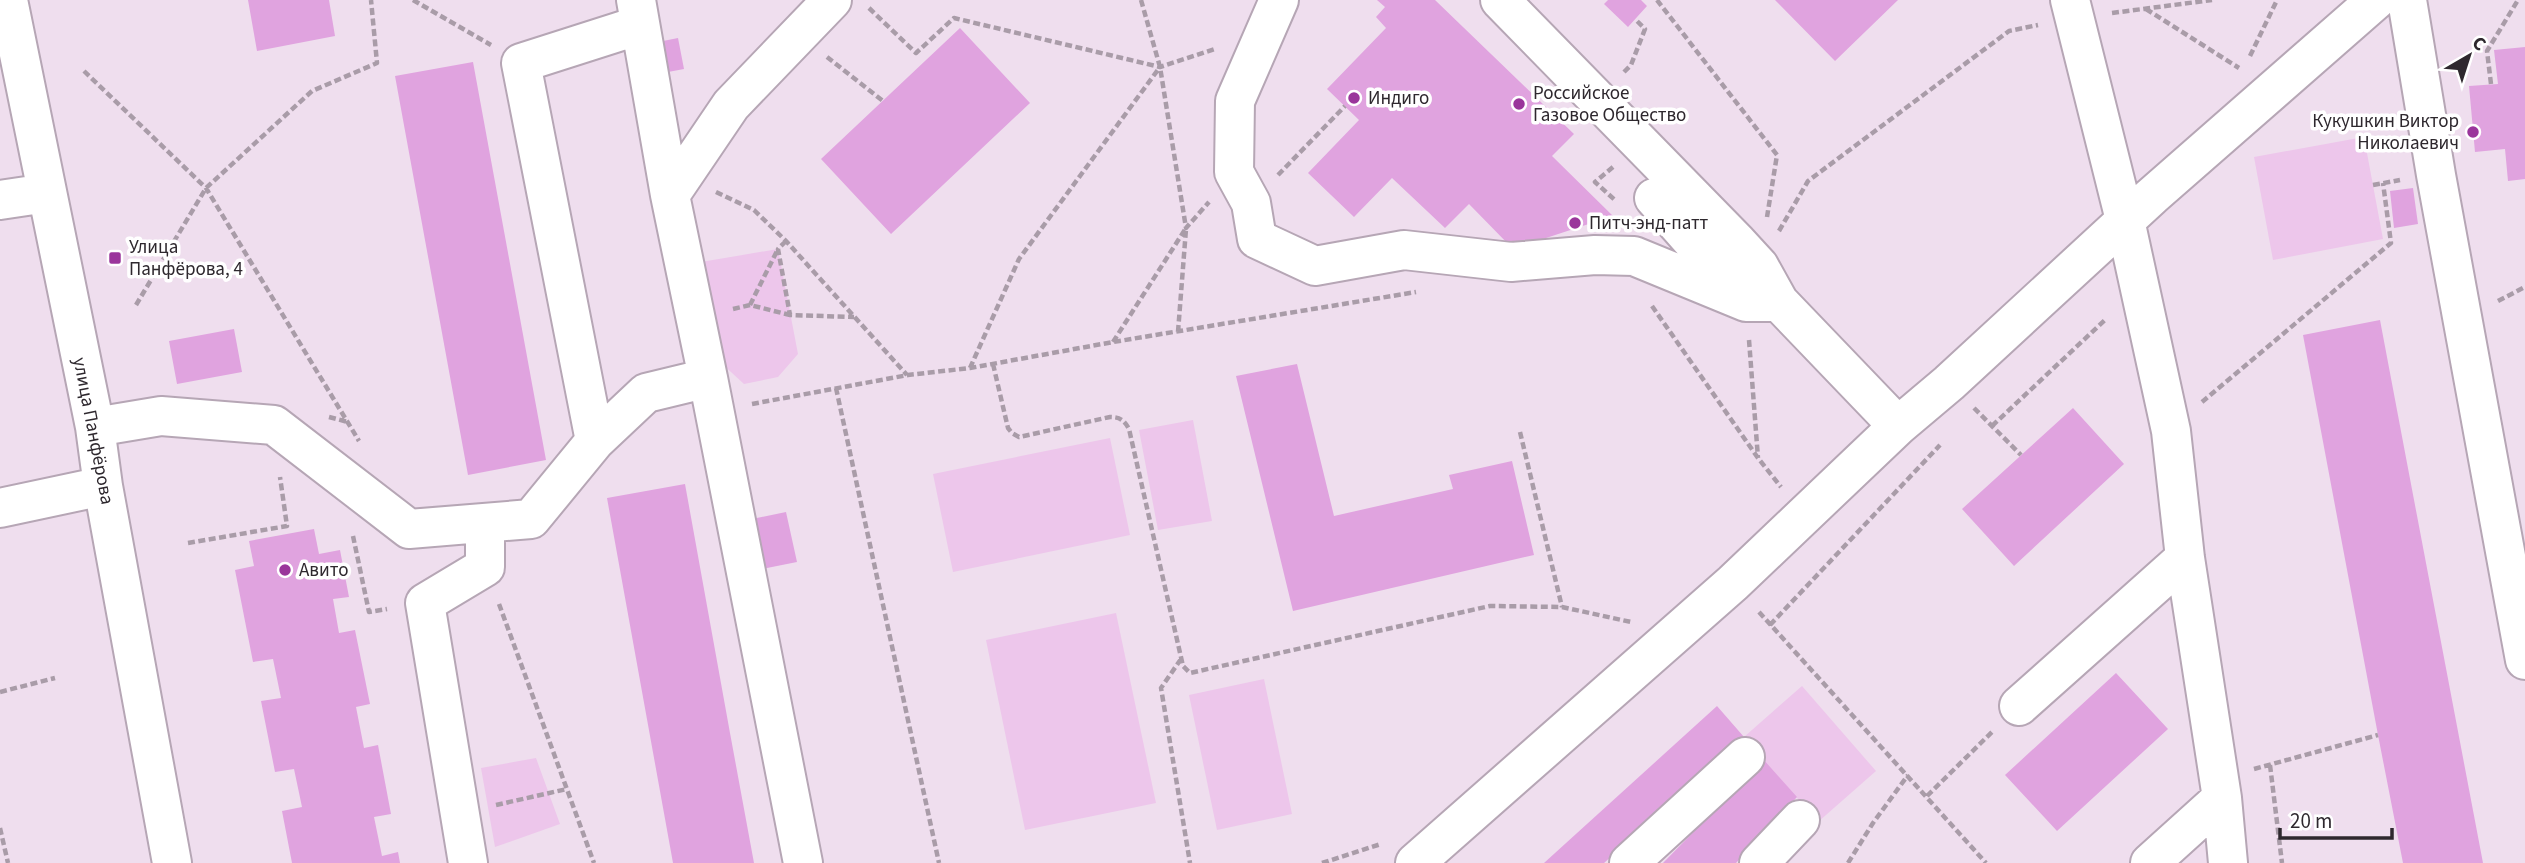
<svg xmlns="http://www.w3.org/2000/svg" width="2525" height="863" viewBox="0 0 2525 863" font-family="'Source Sans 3',sans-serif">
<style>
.green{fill:#edc6eb}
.building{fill:#e0a3df}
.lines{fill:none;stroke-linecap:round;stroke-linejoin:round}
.minor-casing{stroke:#b6a6b5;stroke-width:42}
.path{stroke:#a99ca8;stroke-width:4.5;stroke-dasharray:7 3.5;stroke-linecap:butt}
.minor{stroke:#fff;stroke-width:38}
.poi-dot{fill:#9a359b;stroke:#fff;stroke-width:2.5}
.labels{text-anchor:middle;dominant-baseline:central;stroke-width:7;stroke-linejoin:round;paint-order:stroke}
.poi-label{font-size:19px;fill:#2e282e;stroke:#fff;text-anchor:start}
.street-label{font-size:19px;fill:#2e282e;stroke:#fff}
</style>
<rect width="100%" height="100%" fill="#efdeee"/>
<!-- green -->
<path class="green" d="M2364,137l19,102 -110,21 -19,-103z
M778,249l20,105 -20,23 -34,7 -25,-23 -18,-99z
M1193,420l19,101 -54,9 -19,-100z
M1110,438l20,97 -177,37 -20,-98z
M1116,613l40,190 -131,27 -39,-190z
M1264,679l28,135 -75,16 -28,-135z
M1802,686l74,85 -58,51 -74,-85z
M536,758l24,66 -65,23 -14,-79z"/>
<!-- building -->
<path class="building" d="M248,0h81l6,36 -78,15z
M1377,0h58l139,134 -22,22 61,60 -100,33 -44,-45 -24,24 -53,-50 -38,39 -46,-44 51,-53 -32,-31 59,-61 -10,-11 9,-10z
M1608,0h33l6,6 -19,21 -24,-23z
M1775,0h123l-63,61z
M960,28l70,75 -139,131 -70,-75z
M678,38l6,31 -16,3 -5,-31z
M2525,47v132l-17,2 -3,-32 -30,3 -6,-66 29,-2 -4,-34z
M473,62l73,398 -78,15 -73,-399z
M2413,188l5,36 -24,4 -4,-37z
M2380,320l27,143 76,400h-80l-25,-128 -75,-400z
M234,329l8,43 -65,12 -8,-43z
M1297,364l37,152 119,-27 -4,-14 63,-14 22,94 -241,56 -57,-235z
M2073,408l51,56 -110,102 -52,-57z
M685,484l45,249 24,130h-81l-66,-365z
M786,512l11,50 -35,7 -10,-50z
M314,529l5,25 21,-4 9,47 -16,2 6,34 16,-3 15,74 -14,3 8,41 14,-3 13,69 -17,3 8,39 16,-4 2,11h-108l-10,-52 20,-4 -8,-38 -19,3 -14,-71 20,-3 -8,-39 -20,3 -18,-92 19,-4 -5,-25z
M2116,673l52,56 -111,102 -52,-56z
M1717,706l27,31 -140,126h-60z
M1764,760l33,37 -61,66h-73z"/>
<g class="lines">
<!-- minor casing -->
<g class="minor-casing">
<path id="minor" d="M8,0l87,427 8,59 69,377
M1279,0l-44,101 -1,71 17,31 6,36 58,27 89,-16 107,12 84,-7 39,1 112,46h33l119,124
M1500,0l237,242 22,24 20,36
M2070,0l55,220 46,211 14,127 37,240 6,65
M2407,0l29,175 89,485
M670,195l61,-90 101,-105
M1654,198l86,97
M0,200l47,-7
M708,378l95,485
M95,427l66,-11 113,9 135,104 122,-10 64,-78 51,-48 62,-15 -38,-183 -34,-195
M595,441l-74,-378 119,-38
M0,508l103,-22
M2019,706l166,-148
M468,863l-43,-260 60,-36v-44
M1415,863l318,-280 165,-157 51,-43 203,-187 224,-196
M1629,863l116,-106
M1759,863l41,-43
M2150,863l72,-65"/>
</g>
<!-- path -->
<path class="path" d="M413,0l78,45
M1141,0l19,67 26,161 23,-26
M1657,0l120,155 -10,62
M869,8l47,45 38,-35 206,49 55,-18
M2146,9l93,59
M2112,13l100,-13
M2250,56l27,-56
M827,57l56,44
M84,71l122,117 153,253
M1624,72l7,-7 14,-36 -10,-10
M2491,84l-4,-33 31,-51
M1613,167l-18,15 21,19
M1278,175l67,-69
M2373,185l27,-5
M716,192l38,18 32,31 121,134
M1779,231l29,-50 201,-150 29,-6
M786,241l-8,8 12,66 64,2
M2498,301l27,-14
M136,305l70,-117 106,-97 65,-28 -6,-63
M750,305l28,-56
M1652,306l106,152 23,29
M733,309l17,-4 40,10
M1178,332l8,-103
M1749,340l9,118
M1113,342l73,-114
M993,364l15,64 4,5 7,4 91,-20c10,0 14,3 19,12l54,237 7,7 300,-67 72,1 69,15
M970,368l49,-109 141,-192
M836,388l103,475
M2202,402l189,-159 -8,-60
M752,404l156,-29 62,-7 143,-26 303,-50
M1974,408l47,47
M329,417l19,5
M1992,426l114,-107
M1520,432l42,175
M353,536l16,76 18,-3
M188,543l99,-17 -7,-49
M499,604l95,259
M1759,612l227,251
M1770,625l170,-180
M1181,659l-20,29 29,175
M0,692l55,-14
M2270,765l12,98
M2254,769l124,-34
M1927,796l66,-65
M496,805l71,-16
M0,828l8,35
M1322,863l59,-19
M1848,863l25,-40 35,-48"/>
<!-- minor -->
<use href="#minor" class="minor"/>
</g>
<!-- markers -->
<g class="poi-dot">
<circle cx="1354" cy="98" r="7"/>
<circle cx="1519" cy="104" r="7"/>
<circle cx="2473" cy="132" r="7"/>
<circle cx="1575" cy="223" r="7"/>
<rect x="108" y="251" width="14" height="14" rx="3.5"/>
<circle cx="285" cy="570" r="7"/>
</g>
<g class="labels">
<!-- poi labels -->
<g class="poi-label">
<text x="1533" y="93">Российское<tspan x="1533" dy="22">Газовое Общество</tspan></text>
<text x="1368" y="98">Индиго</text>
<text x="2459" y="121" text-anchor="end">Кукушкин Виктор<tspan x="2459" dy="22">Николаевич</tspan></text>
<text x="1589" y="223">Питч-энд-патт</text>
<text x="129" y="247">Улица<tspan x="129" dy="22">Панфёрова, 4</tspan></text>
<text x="299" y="570">Авито</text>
</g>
<!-- street labels -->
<g class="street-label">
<text transform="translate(93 431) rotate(79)">улица Панфёрова</text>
</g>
</g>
<!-- north arrow -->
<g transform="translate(2469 56) rotate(39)" stroke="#ffffff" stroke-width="5" paint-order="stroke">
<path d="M0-5L12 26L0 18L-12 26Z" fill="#2e282e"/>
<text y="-10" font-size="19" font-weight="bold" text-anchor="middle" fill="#2e282e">С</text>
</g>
<!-- scale -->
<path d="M2280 828v10h112v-10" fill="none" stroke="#2e282e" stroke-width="3.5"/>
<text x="2290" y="828" font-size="21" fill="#2e282e" stroke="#ffffff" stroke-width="5" paint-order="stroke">20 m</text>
</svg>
